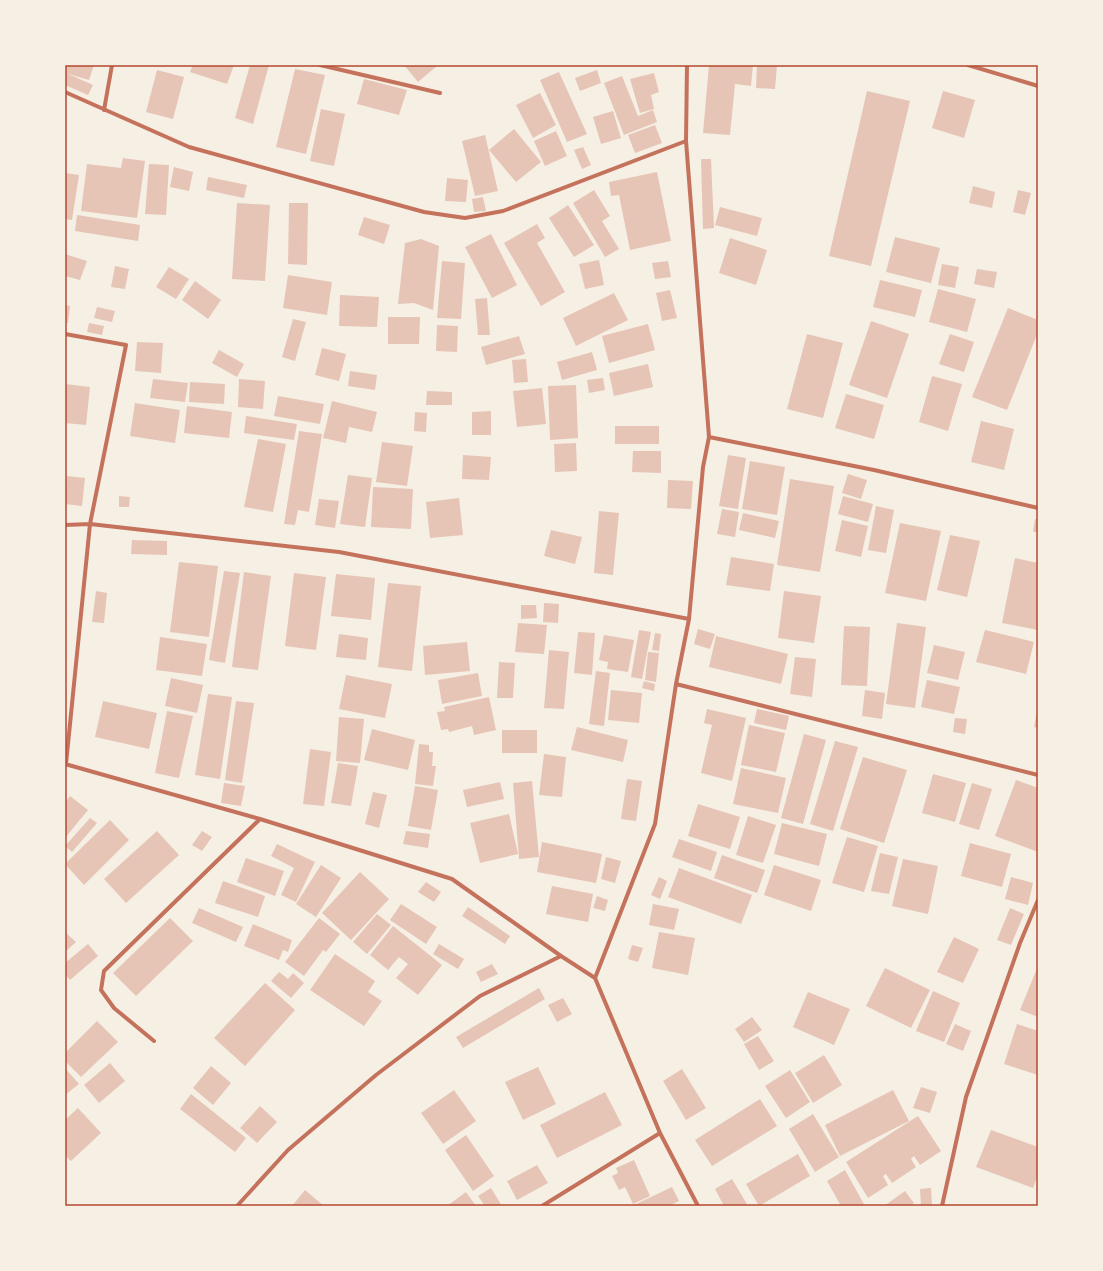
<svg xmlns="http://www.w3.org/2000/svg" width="1103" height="1271" viewBox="0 0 1103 1271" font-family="Georgia,serif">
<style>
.building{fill:#e6c5b7}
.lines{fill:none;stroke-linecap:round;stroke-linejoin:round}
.minor{stroke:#c5725c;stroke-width:4}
.neatline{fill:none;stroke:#b5482f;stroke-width:1.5}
</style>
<rect width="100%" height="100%" fill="#f6efe4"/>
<!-- building -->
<path class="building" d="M65,65h29l-5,15 -24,-7z
M193,65h41l-7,19 -37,-12z
M250,65h19l-16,59 -18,-6z
M404,65h34l-20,17z
M709,65h44l-2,21 -16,-2 -5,51 -27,-2z
M757,65h20l-2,24 -19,-1z
M295,69l30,6 -19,79 -30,-7z
M157,70l27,7 -11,42 -27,-7z
M597,70l4,13 -21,8 -5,-13z
M559,72l28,62 -20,8 -27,-62z
M66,73l27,12 -5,10 -23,-10z
M654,73l5,19 -8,3 3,14 -14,4 -10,-34z
M622,76l16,40 15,-6 4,12 -33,13 -20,-52z
M364,79l43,11 -8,25 -42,-11z
M867,91l43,10 -39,165 -42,-10z
M943,91l32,9 -11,38 -32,-10z
M540,93l16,32 -23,13 -17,-33z
M321,109l24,5 -11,52 -24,-5z
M613,111l8,27 -20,6 -8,-27z
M655,125l7,18 -27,10 -7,-18z
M514,129l27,33 -25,20 -27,-32z
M556,131l11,25 -22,10 -11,-25z
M485,135l13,56 -23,5 -13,-55z
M583,147l8,18 -9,4 -8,-19z
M123,158l22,3 -8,57 -56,-7 6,-47 34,4z
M701,159h10l3,69 -11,1z
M149,164l20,1 -3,50 -21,-1z
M174,167l19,5 -4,19 -19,-4z
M657,172l14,69 -41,9 -11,-55 -8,1 -2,-14z
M65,173l14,2 -7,45 -7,-1z
M208,177l39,8 -3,13 -38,-8z
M447,178l21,2 -2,22 -21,-1z
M973,186l22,6 -3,16 -23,-5z
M594,190l16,26 -8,5 17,28 -14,8 -32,-54z
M1018,190l13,3 -6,22 -12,-3z
M483,197l3,14 -12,1 -2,-13z
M237,203l33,2 -5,76 -33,-2z
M289,203h19l-1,62 -19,-1z
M568,205l26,40 -20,12 -25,-39z
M720,207l42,11 -5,18 -42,-11z
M77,215l63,10 -2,16 -63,-10z
M364,217l26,8 -6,19 -26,-9z
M537,224l8,14 -8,5 28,49 -24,14 -37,-63z
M491,234l26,51 -25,13 -27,-51z
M895,237l45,11 -9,35 -45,-11z
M730,238l37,12 -11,35 -37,-12z
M421,239l18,7 -6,64 -19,-7 -16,1 7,-61z
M65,254l22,7 -7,19 -15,-4z
M599,260l5,25 -19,4 -6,-25z
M442,261l23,2 -4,56 -24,-1z
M668,261l3,16 -16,2 -3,-16z
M942,264l17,3 -4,21 -17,-3z
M115,266l14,3 -4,20 -14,-2z
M169,267l20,12 -13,20 -20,-12z
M977,269l20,3 -3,16 -20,-4z
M288,275l44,7 -5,33 -44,-7z
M880,280l42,10 -7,27 -42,-10z
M195,281l26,19 -13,19 -26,-19z
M938,289l38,10 -9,33 -38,-10z
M670,290l7,28 -15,3 -6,-28z
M614,293l14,27 -52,26 -13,-28z
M340,295l39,2 -2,30 -38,-1z
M487,298l3,37h-12l-3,-36z
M65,305l5,1 -2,17h-3z
M97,307l18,4 -3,11 -18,-4z
M1008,308l30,12v12l-31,78 -35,-13z
M388,317h32l-1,27h-31z
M293,319l13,3 -11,39 -13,-4z
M871,321l38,13 -22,64 -38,-13z
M89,323l15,3 -2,9 -15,-3z
M648,324l7,26 -46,13 -7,-27z
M437,325l21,1 -1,26 -21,-1z
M807,334l36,9 -20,75 -36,-9z
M950,334l24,8 -10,30 -25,-8z
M519,336l6,18 -39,11 -5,-18z
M137,342l26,1 -2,30 -26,-2z
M322,348l24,6 -7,27 -24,-6z
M219,350l25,14 -7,13 -25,-14z
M592,352l5,18 -35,10 -5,-18z
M526,359l2,23 -14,1 -2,-23z
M648,364l5,23 -39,9 -5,-23z
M350,371l27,4 -2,15 -27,-4z
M932,376l30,8 -14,47 -29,-9z
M603,378l2,12 -16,3 -2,-13z
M153,379l35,4 -3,19 -35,-4z
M239,379l26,2 -2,28 -25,-2z
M190,382l35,2 -1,20 -35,-2z
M65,384l25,3 -4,38 -21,-2z
M576,385l2,53 -28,2 -2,-54z
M542,388l4,36 -29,3 -4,-36z
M427,391l25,1v13h-26z
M846,394l38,11 -10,34 -39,-11z
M278,396l46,8 -4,20 -46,-8z
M332,401l45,11 -5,20 -23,-5 -3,16 -23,-5z
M135,403l45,7 -5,33 -45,-7z
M187,406l45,6 -3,26 -45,-5z
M491,411v24h-19v-23z
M415,412l12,1 -1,19 -12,-1z
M246,416l51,8 -3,16 -50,-7z
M981,421l33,8 -10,41 -33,-8z
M615,426h44v18h-44z
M299,431l23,3 -13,78 -11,-2 -3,15 -11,-1z
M258,439l28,5 -13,68 -29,-5z
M382,442l31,4 -6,40 -31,-4z
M576,443l1,28 -22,1 -1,-28z
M633,451h28v22l-29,-1z
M463,455l28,2 -2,23 -27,-1z
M728,455l18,3 -8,51 -19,-3z
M750,461l35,6 -8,48 -35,-6z
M848,474l19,6 -6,19 -19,-6z
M348,475l24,3 -7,49 -25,-3z
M67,476l18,2 -3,28 -17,-2z
M790,479l44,7 -14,86 -43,-7z
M668,480l25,1 -2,28 -24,-1z
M373,487l40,2 -2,40 -40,-2z
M119,496l11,1 -1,10h-10z
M843,496l30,8 -5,18 -30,-8z
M459,498l4,37 -33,3 -4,-36z
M319,499l20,2 -4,27 -20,-3z
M876,506l18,4 -8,43 -18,-3z
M722,509l17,3 -4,25 -18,-3z
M599,511l20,2 -6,62 -19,-2z
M743,513l36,8 -4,17 -36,-8z
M1035,519h3v13h-5z
M842,520l26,6 -7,31 -26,-6z
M900,523l41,8 -15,70 -41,-8z
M551,530l31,7 -7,27 -31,-8z
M950,535l30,6 -13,56 -30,-7z
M132,540l35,1v14l-36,-1z
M731,557l43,7 -4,27 -44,-6z
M1015,558l23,5v67l-36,-7z
M179,562l39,4 -9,71 -39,-5z
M224,571l16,2 -15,90 -16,-3z
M244,572l27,4 -13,94 -26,-3z
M294,573l32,4 -10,73 -31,-4z
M336,574l39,4 -4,42 -40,-4z
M388,583l33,3 -9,85 -34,-4z
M96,591l11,2 -3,30 -12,-1z
M784,591l37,5 -7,47 -36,-5z
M544,603l15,1 -1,19 -15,-1z
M521,605h15l1,13 -16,1z
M518,623l29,2 -3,29 -29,-2z
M897,623l29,4 -11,81 -29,-4z
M844,626l26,1 -3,59 -26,-1z
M698,629l17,5 -5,15 -16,-5z
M639,630l12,2 -9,47 -11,-2z
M985,630l49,12 -8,32 -50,-12z
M578,632l17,1 -3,42 -18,-2z
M655,633l6,1 -2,17 -7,-1z
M339,634l29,4 -2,22 -30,-3z
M604,635l30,5 -6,32 -21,-3 1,-7 -9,-2z
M716,636l72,18 -7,30 -72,-17z
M160,637l47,7 -5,32 -46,-6z
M467,642l3,29 -45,4 -2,-29z
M934,645l31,7 -7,28 -31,-7z
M549,650l20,2 -5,57 -20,-1z
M648,652l11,1 -3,29 -11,-2z
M795,657l21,2 -4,38 -22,-3z
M499,662l16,1 -2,35h-16z
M596,671l14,2 -6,53 -15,-2z
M478,673l4,23 -40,8 -4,-24z
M346,675l46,9 -7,34 -46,-9z
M171,678l32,7 -6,28 -32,-7z
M927,680l33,7 -6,27 -33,-7z
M644,681l11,3 -1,7 -12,-3z
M611,690l31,3 -3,30 -31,-3z
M865,690l20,3 -3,26 -20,-3z
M208,694l24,3 -12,82 -25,-4z
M489,697l7,33 -22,5 -2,-9 -23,6 -1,-3 -7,1 -4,-18 8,-1 -1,-4z
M103,701l54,12 -8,36 -54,-12z
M236,701l18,2 -12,80 -17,-3z
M707,709l39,9 -14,63 -31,-8 11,-48 -8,-2z
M757,709l32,7 -3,14 -32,-7z
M167,711l26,5 -14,62 -24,-5z
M1037,711h1v17l-4,-1z
M339,717l25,2 -4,44 -24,-2z
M955,718l12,1 -2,15 -12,-2z
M749,725l36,8 -9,39 -35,-7z
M577,727l51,13 -5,22 -52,-12z
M372,729l43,11 -7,30 -44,-10z
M502,730h35v23h-35z
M804,734l22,6 -23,84 -22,-6z
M835,741l23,6 -25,84 -23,-7z
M419,744l10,1v7h4l-1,14h4l-3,20 -18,-2z
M310,749l21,3 -7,54 -21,-2z
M544,754l22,3 -4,40 -23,-2z
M863,757l44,13 -23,73 -44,-14z
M338,763l20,3 -7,40 -20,-3z
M741,768l45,10 -8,35 -45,-9z
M933,774l33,9 -11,39 -33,-9z
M627,779l15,2 -6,40 -15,-2z
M1016,780l22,8v64l-43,-16z
M532,781l7,76 -20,2 -6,-76z
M500,782l4,17 -37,8 -4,-17z
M224,783l21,3 -4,20 -20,-3z
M972,783l20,6 -13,41 -20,-6z
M415,786l23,4 -7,40 -23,-4z
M373,792l14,3 -8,33 -14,-4z
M70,796l18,14 -23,28v-35z
M698,804l42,13 -10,32 -42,-13z
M509,814l9,40 -38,9 -10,-40z
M748,816l28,9 -13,38 -27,-8z
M90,818l7,5 -25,29 -7,-6z
M110,820l19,20 -45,45 -19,-21z
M782,823l45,11 -8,32 -45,-12z
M157,831l22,24 -53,48 -22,-24z
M202,831l10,6 -10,14 -10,-6z
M406,831l24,3 -2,14 -25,-4z
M847,837l31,9 -14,46 -32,-9z
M679,839l38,13 -6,19 -39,-14z
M542,842l60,12 -6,29 -59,-11z
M970,843l41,11 -9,33 -41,-11z
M277,844l38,18 -19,40 -15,-7 13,-27 -23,-12z
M880,853l18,4 -9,37 -18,-3z
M722,855l43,15 -8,23 -43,-15z
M606,857l15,4 -6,22 -14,-4z
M246,858l38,13 -9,25 -38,-14z
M903,859l35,7 -10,48 -36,-8z
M321,865l20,13 -25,39 -20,-13z
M774,865l47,15 -10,31 -47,-16z
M679,868l73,27 -11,29 -73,-27z
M360,872l29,27 -38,41 -29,-27z
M659,877l8,4 -7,18 -9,-4z
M1011,877l22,6 -5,22 -23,-6z
M223,881l42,15 -7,21 -43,-14z
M426,882l15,10 -7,10 -16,-10z
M552,886l41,8 -5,28 -42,-8z
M597,896l11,4 -3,11 -12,-3z
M401,904l36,23 -11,17 -36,-24z
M653,904l26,5 -5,21 -25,-5z
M468,907l42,29 -5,8 -43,-28z
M199,908l44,19 -7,15 -44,-19z
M1010,908l14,6 -13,31 -14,-5z
M377,914l14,11 -24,29 -14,-12z
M170,918l23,23 -57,55 -23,-23z
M319,918l21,16 -14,18 -3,-2 -19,26 -19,-14z
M253,924l39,16 -4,12 -5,-2 -4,10 -35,-14z
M393,926l49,39 -24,30 -22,-17 12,-14 -9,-7 -11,13 -18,-15z
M65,932l11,10 -11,10z
M659,932l36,6 -7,37 -36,-7z
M954,937l25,12 -16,34 -26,-11z
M88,944l10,12 -28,24 -5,-6v-11z
M439,944l25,15 -6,10 -25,-15z
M632,945l11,3 -5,14 -10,-3z
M335,954l40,27 -7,11 14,9 -18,25 -54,-36z
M492,964l6,10 -17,8 -5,-10z
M1038,966v51l-18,-7z
M885,968l45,22 -19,38 -45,-22z
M279,972l9,7 5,-6 11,10 -13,15 -20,-17z
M265,983l30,27 -50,56 -31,-28z
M539,988l6,11 -82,49 -7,-11z
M933,991l27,12 -16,39 -28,-11z
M808,992l42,17 -16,36 -41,-18z
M563,998l9,16 -15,8 -9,-17z
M752,1017l10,13 -18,12 -9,-13z
M97,1021l21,21 -37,35 -16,-16v-8z
M955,1024l16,7 -8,20 -17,-7z
M1017,1024l21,7v44l-34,-11z
M758,1036l16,25 -15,9 -15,-26z
M824,1055l18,30 -29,18 -18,-30z
M110,1063l15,18 -26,22 -15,-18z
M211,1066l20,17 -18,22 -20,-17z
M538,1067l18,37 -33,16 -18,-38z
M65,1068l14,16 -14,11z
M682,1069l24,39 -20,12 -23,-39z
M790,1070l20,32 -24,16 -21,-32z
M921,1087l16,5 -7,21 -17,-5z
M454,1090l22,31 -33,23 -22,-31z
M893,1090l16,31 -69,35 -15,-31z
M605,1092l17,33 -65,33 -17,-33z
M191,1094l55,44 -11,14 -55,-43z
M760,1099l17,27 -65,40 -17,-26z
M260,1106l17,16 -20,21 -17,-15z
M78,1108l23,25 -30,28 -6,-6v-35z
M813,1114l26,43 -24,15 -26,-43z
M918,1116l23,35 -21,14 -6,-9 -3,3 5,8 -24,16 -6,-9 -3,2 5,9 -20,13 -22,-36z
M991,1130l47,17v28l-5,13 -57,-21z
M466,1135l28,41 -21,15 -28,-41z
M798,1154l12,22 -51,30 -13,-22z
M634,1160l16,36 -17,8 -8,-17 -6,3 -7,-14 6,-3 -2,-5z
M537,1165l11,18 -31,17 -10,-19z
M845,1170l20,36h-24l-14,-25z
M732,1179l16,27h-24l-9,-17z
M672,1187l7,14 -10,5h-37z
M491,1188l11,18h-17l-7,-10z
M931,1188l1,18h-11l-1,-17z
M305,1190l19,16h-32z
M905,1191l9,12 -4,3h-26z
M466,1192l10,14h-29z"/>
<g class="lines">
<!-- minor -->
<path class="minor" d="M320,65l120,28
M687,65l-1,76 23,296 -6,30 -14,152 -13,65 -21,140 -60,154 65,155 38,73
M968,65l70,21
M65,92l124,55 235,65 41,6 38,-7 183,-70
M104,110l8,-45
M65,334l61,11 -36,179 -24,240
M709,437l165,33 164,38
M65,525l25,-1 249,28 350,67
M676,684l362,91
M65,764l195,55 192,60 109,77 34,22
M154,1041l-40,-33 -13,-18 3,-19 156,-152
M237,1206l51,-56 88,-75 104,-79 81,-40
M542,1206l118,-73
M942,1206l24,-109 54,-154 18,-43"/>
</g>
<!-- border -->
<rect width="1103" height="1271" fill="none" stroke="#f6efe4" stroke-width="132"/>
<rect x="66" y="66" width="971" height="1139" class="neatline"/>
</svg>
